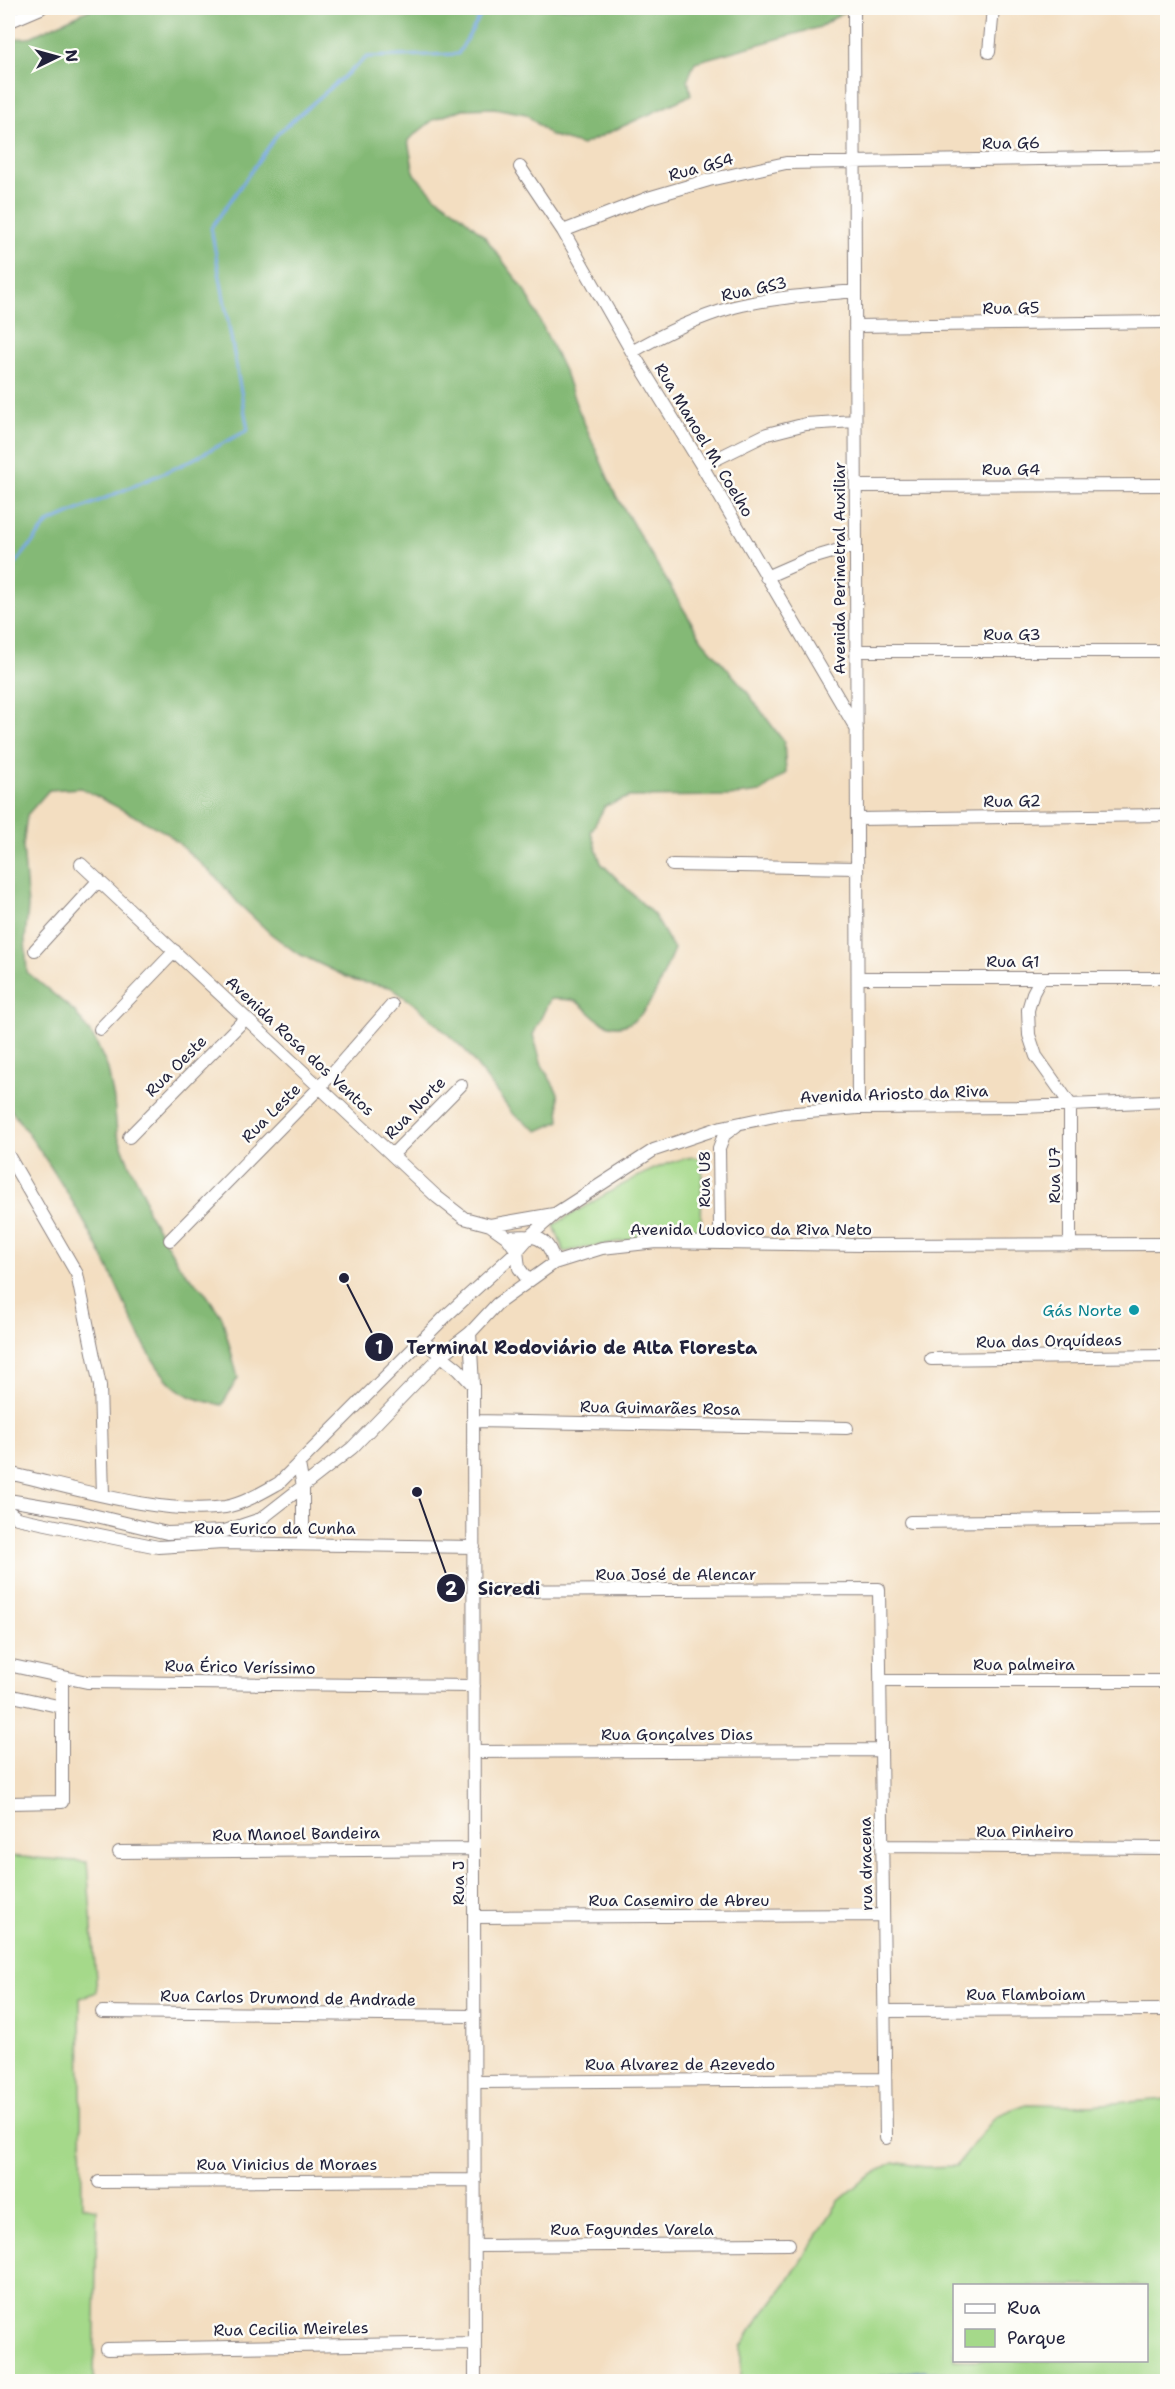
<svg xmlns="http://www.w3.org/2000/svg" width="1175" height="2389" viewBox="0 0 1175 2389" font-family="'Shantell Sans',sans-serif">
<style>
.green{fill:#a5d98a;stroke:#647e62;stroke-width:1.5;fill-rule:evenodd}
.forest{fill:#84b976;stroke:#536e58;stroke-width:1.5}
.water{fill:#78a9e3;stroke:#4d668f;stroke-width:1.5}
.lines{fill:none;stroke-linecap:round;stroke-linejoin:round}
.stream{stroke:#78a9e3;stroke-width:3}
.minor-casing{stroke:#8a807e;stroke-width:14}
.minor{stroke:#fff;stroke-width:12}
.culture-dot{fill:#0f9aa8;stroke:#fdfcf7;stroke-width:2}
.labels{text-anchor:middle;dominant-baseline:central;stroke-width:5;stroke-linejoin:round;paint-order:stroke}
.street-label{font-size:16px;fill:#22223b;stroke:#fdfcf7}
.culture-label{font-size:16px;fill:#0d838f;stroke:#fdfcf7;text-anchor:end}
.leader{fill:none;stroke:#22223b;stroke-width:2}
.callout-dot{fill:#22223b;stroke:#fdfcf7;stroke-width:2}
.mark-label{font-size:18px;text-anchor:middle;font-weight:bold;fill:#fff}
.callout-label{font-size:18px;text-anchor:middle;font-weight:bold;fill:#22223b;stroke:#fdfcf7;stroke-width:5;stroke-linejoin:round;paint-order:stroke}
</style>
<rect width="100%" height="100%" fill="#fdfcf7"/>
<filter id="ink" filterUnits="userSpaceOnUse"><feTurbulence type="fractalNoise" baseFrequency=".0167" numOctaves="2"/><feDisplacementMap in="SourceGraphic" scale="12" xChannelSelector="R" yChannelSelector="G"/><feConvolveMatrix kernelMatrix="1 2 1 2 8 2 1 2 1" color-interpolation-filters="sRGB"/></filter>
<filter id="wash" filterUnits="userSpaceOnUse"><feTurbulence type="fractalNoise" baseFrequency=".008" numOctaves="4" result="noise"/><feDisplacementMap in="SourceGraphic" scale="24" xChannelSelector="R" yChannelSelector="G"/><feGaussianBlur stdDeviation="1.35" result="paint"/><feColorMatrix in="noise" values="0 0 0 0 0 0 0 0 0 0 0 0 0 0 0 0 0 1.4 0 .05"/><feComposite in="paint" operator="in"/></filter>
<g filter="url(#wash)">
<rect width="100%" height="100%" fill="#f3dec1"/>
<!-- green -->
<path class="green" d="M693,1157l9,2 -1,77 -46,-1 -91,17 -10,-27c38,-22 97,-62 139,-68z
M8,1856l79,6 10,130 -17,6 2,208 15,3 -3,172h-86z
M1167,2099l-1,282 -425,1v-35l17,-27 30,-39 51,-80 26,-22 28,-17 32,5 31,-1 40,-50 30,-12 63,1zM954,2286h192v74h-192z"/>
<!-- forest -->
<path class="forest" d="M93,8h757l-30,19 -125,35 -7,17 3,16 -109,50 -32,-10 -24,-21 -32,-6 -31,1 -30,11 -25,20 6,34 21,22 26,19 24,22 41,55 40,83 10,29 39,90 87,146 43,49 39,53 2,31 -26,19 -31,4 -100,1 -24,9 -14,26 10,31 53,52 20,34c-13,29 -32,98 -75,71 -8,-5 -14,-13 -22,-18 -7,-4 -19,-2 -27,-3l-17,36 9,30 16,28 2,28 -22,10 -26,-18 -46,-62 -49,-45 -27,-19 -35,-6 -58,-28 -26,-19 -32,-30 -22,-26 -50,-45 -86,-45 -32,2 -22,25 -4,31 5,61 -3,33 2,32 48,40 20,28 13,29 6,31 3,33 12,31 14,28 4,19 34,57 23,23 18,26 16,61 -16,27c-21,-4 -41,-9 -56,-27 -26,-32 -41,-76 -59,-113 -28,-56 -62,-110 -99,-159v-1067l20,-1z"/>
<!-- water -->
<path class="water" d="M924,2370l38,7 5,4h-88l2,-5z"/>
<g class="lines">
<!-- stream -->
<path class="stream" d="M8,573l40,-50 136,-59 64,-34 -37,-202 68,-96 88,-75 91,-3 27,-46"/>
</g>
</g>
<g filter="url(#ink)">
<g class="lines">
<!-- minor casing -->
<g class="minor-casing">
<path id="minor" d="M854,8l4,1100
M8,22l33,-14
M989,52l4,-44
M520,167l43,64 69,121 70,114 155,264
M563,231l85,-33 61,-18 77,-17 382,-6
M855,326l313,-4
M632,352c32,-19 67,-35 102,-45 39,-10 81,-12 121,-16
M702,466l65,-32 39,-10 49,-3
M856,486l312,-1
M766,577l39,-17 51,-15
M856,651h312
M857,819l311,-4
M81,864l356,333 27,21 26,7 17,12 10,14 2,17 9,12
M672,865l185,3
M35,950l64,-70
M858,978h310
M1041,978l-8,15 -5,17 1,25 7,21 34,48v141
M100,1029l75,-78
M129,1137l117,-119
M8,1155l69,119 23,112 3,109
M392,1155l69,-70
M490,1225l64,-11
M507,1237c24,-2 42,-3 47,26
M170,1240l150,-153 72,-82
M729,1243l-7,-9 -2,-6 -1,-80 5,-13 12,-9
M470,1333l3,52 2,997
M423,1341l35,28 15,16
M931,1359l237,-3
M473,1421l374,7
M299,1464l4,23v56
M8,1473c63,14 153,43 217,34 18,-3 38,-15 54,-24l169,-169 69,-63 14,-16 24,-21 99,-64 68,-23 62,-13 74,-6 163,-1 147,-6
M8,1500l72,12 87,21 58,-2 36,-12 91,-71 90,-93 28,-22 27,-29 57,-41 48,-15 54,-6 205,3 307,-1
M8,1511l9,7 141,29 65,-4 251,4
M910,1522l258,-3
M474,1591l405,-2 7,549
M8,1665l79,17 387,4
M880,1681h288
M8,1695l54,12
M474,1752l407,-2
M8,1803l54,-1v-125
M882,1846l286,2
M119,1852l355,-3
M474,1917l409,-2
M884,2011l284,-1
M102,2012l372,4
M475,2082l410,-3
M99,2182l376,-2
M475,2246l314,-2
M107,2349l368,-6"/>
</g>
<!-- minor -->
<use href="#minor" class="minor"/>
</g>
</g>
<!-- markers -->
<circle class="culture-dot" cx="1134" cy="1310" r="6"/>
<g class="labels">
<!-- street labels -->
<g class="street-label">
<text transform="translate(1011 143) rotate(-1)">Rua G6</text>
<text transform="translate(701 167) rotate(-15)">Rua GS4</text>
<text transform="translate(754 289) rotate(-12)">Rua GS3</text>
<text transform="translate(1011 308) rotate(-1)">Rua G5</text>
<text transform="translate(704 440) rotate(59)">Rua Manoel M. Coelho</text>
<text x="1011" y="469">Rua G4</text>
<text transform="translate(839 568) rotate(-90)">Avenida Perimetral Auxiliar</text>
<text x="1012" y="634">Rua G3</text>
<text transform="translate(1012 801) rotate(-1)">Rua G2</text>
<text x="1013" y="961">Rua G1</text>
<text transform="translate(300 1046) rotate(43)">Avenida Rosa dos Ventos</text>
<text transform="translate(176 1066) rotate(-45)">Rua Oeste</text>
<text transform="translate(894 1094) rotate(-2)">Avenida Ariosto da Riva</text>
<text transform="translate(415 1108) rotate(-46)">Rua Norte</text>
<text transform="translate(271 1113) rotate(-45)">Rua Leste</text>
<text transform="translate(1054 1175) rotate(-90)">Rua U7</text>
<text transform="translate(704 1179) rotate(-90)">Rua U8</text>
<text x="751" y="1229">Avenida Ludovico da Riva Neto</text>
<text transform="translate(1049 1341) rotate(-1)">Rua das Orquídeas</text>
<text transform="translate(660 1408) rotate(1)">Rua Guimarães Rosa</text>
<text x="275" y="1528">Rua Eurico da Cunha</text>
<text x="676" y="1574">Rua José de Alencar</text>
<text x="1024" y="1664">Rua palmeira</text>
<text transform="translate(240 1667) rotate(1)">Rua Érico Veríssimo</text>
<text x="677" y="1734">Rua Gonçalves Dias</text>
<text x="1025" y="1831">Rua Pinheiro</text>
<text transform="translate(296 1834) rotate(-1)">Rua Manoel Bandeira</text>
<text transform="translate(866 1864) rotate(-91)">rua dracena</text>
<text transform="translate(458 1883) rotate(-90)">Rua J</text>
<text x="679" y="1900">Rua Casemiro de Abreu</text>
<text x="1026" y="1994">Rua Flamboiam</text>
<text transform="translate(288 1998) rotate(1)">Rua Carlos Drumond de Andrade</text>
<text x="680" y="2064">Rua Alvarez de Azevedo</text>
<text x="287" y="2164">Rua Vinicius de Moraes</text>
<text x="632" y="2229">Rua Fagundes Varela</text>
<text transform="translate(291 2329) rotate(-1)">Rua Cecilia Meireles</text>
</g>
<!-- culture labels -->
<g class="culture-label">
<text x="1122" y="1310">Gás Norte</text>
</g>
</g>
<!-- callouts -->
<path class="leader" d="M344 1278L379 1347M417 1492L451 1588"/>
<g class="callout-dot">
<circle cx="344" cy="1278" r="6"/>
<circle cx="417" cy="1492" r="6"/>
<circle cx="379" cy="1347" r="15"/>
<circle cx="451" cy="1588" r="15"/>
</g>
<g class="mark-label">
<text x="379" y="1354">1</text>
<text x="451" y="1595">2</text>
</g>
<g class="callout-label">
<text x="582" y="1354">Terminal Rodoviário de Alta Floresta</text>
<text x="509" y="1595">Sicredi</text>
</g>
<!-- margin -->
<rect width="1175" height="2389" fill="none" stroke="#fdfcf7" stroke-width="30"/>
<!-- legend -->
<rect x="953" y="2284" width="195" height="78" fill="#fdfcf7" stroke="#a5a5ac" stroke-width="1.5"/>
<rect x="965" y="2304" width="30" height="9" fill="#ffffff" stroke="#a5a5ac" stroke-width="1.5"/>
<text x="1007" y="2314" font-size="18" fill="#22223b">Rua</text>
<rect x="965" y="2329" width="30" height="18" fill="#a5d98a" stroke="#a5a5ac" stroke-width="1.5"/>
<text x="1007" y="2344" font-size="18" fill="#22223b">Parque</text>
<!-- north arrow -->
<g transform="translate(57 57) rotate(85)" stroke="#fdfcf7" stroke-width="4.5" paint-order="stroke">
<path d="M0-4.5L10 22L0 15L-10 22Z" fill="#22223b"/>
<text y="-9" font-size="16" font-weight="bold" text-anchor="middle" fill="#22223b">N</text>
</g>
</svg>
